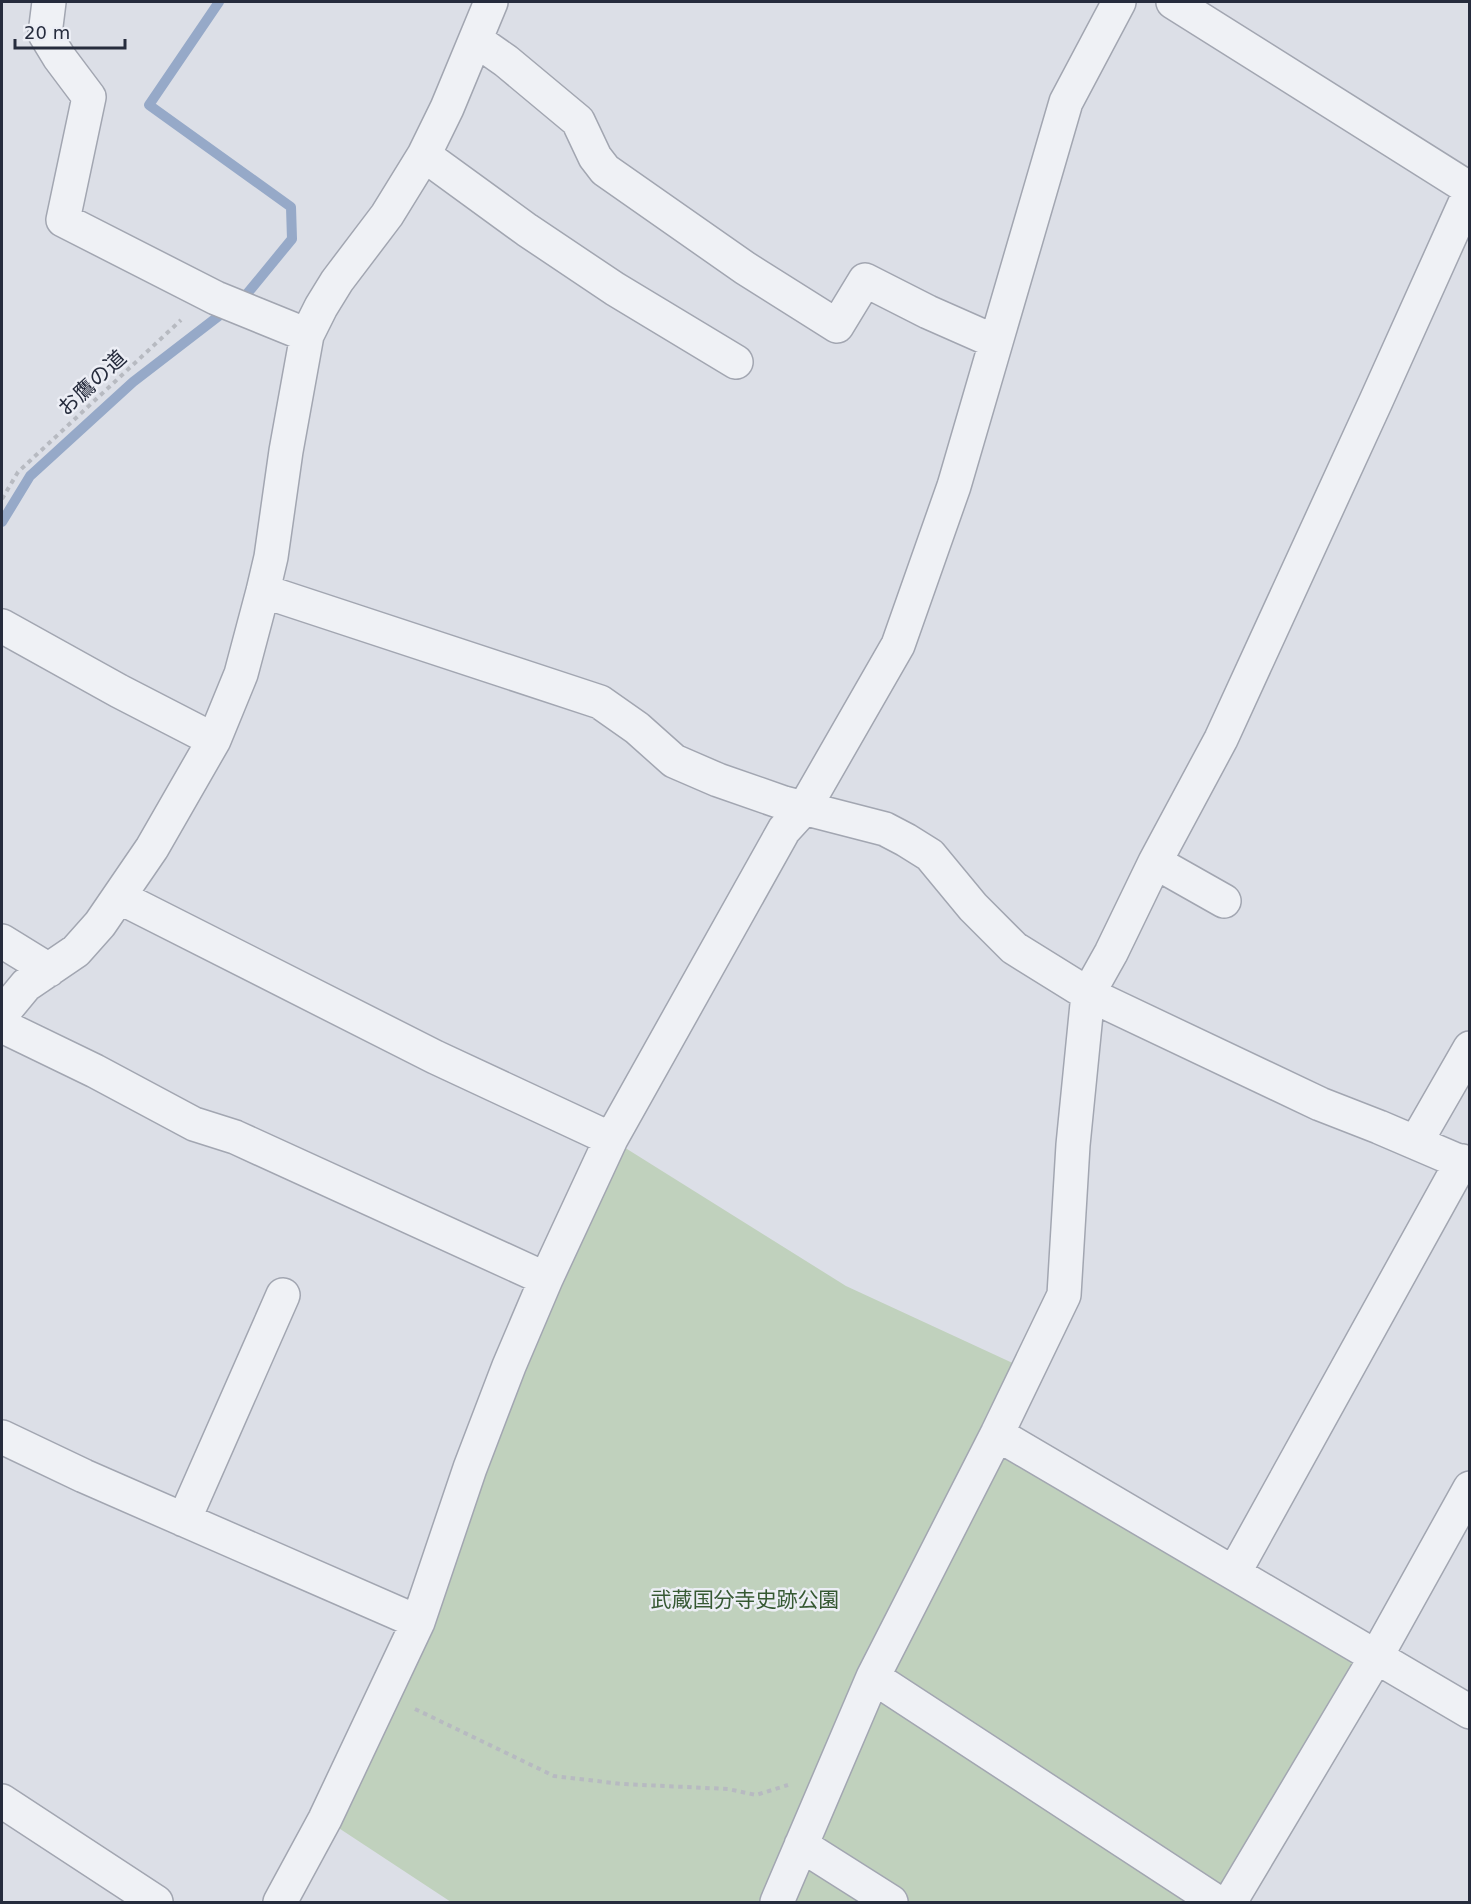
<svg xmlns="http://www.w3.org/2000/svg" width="1471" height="1904" viewBox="0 0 1471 1904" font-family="'DejaVu Sans','Noto Sans JP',sans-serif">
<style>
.green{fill:#c0d1bd}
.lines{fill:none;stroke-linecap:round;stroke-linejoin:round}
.stream{stroke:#96a9c8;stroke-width:10}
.minor-casing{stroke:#a2a6b1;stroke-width:36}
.path{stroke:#b7bac1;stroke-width:4;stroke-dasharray:4.5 4.5;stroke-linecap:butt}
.minor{stroke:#eff1f5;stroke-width:33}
.labels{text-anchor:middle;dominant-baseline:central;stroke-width:5;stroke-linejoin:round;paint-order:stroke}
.street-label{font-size:21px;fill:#262c3d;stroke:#eceef5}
.park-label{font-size:21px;fill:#365933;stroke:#eceef5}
</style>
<rect width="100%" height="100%" fill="#dcdfe7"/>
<!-- green -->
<path class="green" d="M611,1139l235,147 182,84 -31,64 379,223 -146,245h-779l-126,-83z"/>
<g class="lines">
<!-- stream -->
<path class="stream" d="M2,522l28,-46 103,-94 113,-87 46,-56 -1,-32 -142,-102 70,-103"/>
<!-- minor casing -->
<g class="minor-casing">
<path id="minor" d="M49,2l-4,32 14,23 30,40 -26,123 153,78 91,37
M1173,2l297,187
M476,40l30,21 72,60 17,36 10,13 140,98 92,58 28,-46 63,32 68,30
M424,155l103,75 88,59 121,73
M263,591l337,111 37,26 37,33 44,19 66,23 101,26 21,11 24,15 43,52 41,41 74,46 232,110 59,23 91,39
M2,626l117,65 95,49
M1155,862l69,39
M119,897l316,160 176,82
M2,941l47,29
M2,1014l24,-29 50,-34 24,-27 52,-76 62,-108 27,-66 22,-83 8,-34 15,-106 21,-116 14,-28 16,-26 50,-66 37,-60 23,-47 44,-106
M2,1026l93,45 99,53 41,13 311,142
M1416,1142l54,-94
M997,1434l473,278
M2,1437l82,39 334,146
M184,1520l99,-225
M1234,1573l228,-412
M873,1677l344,225
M2,1801l154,101
M801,1845l90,57
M280,1902l45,-83 93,-197 52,-154 39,-102 37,-87 65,-140 173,-309 21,-23 93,-162 56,-159 112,-384 53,-100
M777,1902l96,-225 124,-243 67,-139 9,-150 15,-151 23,-41 44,-91 66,-123 155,-338 94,-209
M1230,1902l146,-245 94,-169"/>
</g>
<!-- path -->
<path class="path" d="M2,499l16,-27 163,-152
M415,1709l139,67 68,8 106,5 28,6 32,-10"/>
<!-- minor -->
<use href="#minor" class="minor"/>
</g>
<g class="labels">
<!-- street labels -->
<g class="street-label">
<text transform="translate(92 383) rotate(-43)">お鷹の道</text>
</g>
<!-- park labels -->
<g class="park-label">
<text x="745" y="1600">武蔵国分寺史跡公園</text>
</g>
</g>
<!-- border -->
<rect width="1471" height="1904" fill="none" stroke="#262c3d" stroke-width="6"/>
<!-- scale -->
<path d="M15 39v9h110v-9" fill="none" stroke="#262c3d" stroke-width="3"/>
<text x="24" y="39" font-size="18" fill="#262c3d" stroke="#eceef5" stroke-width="4.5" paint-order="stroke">20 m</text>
</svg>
